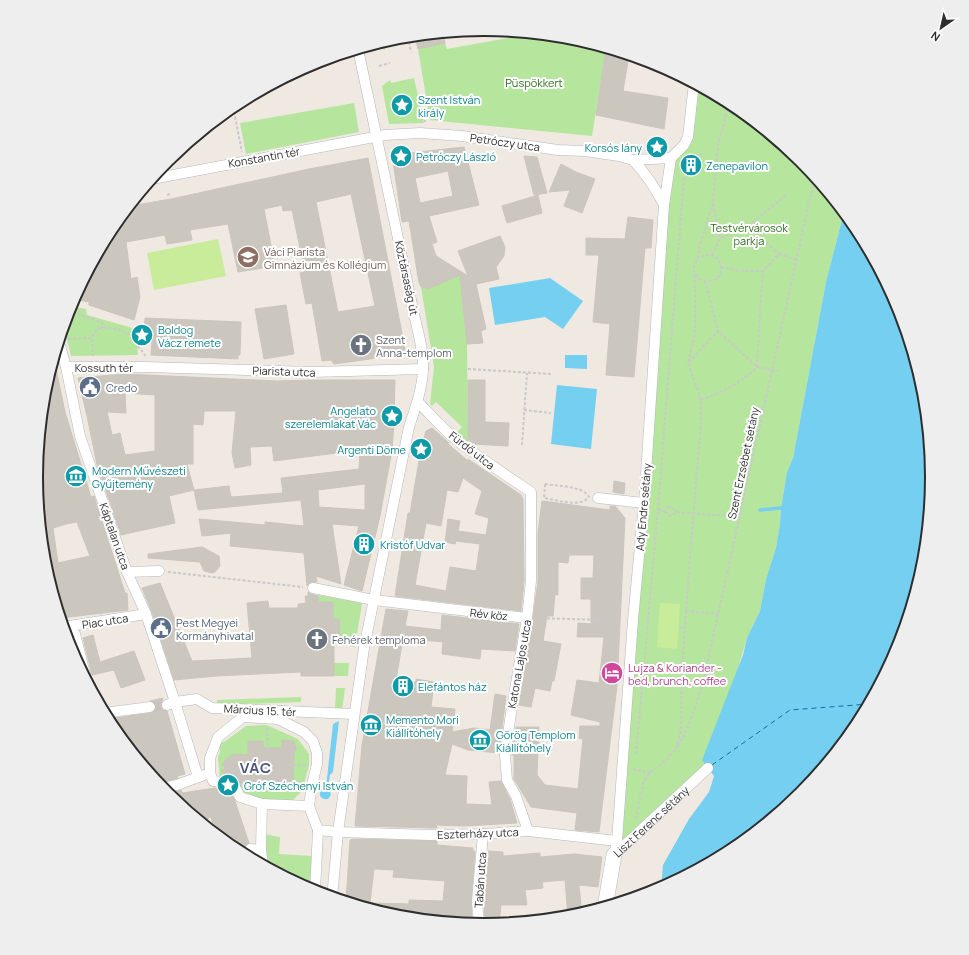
<svg xmlns="http://www.w3.org/2000/svg" width="969" height="955" viewBox="0 0 969 955" font-family="Manrope,sans-serif">
<style>
.green{fill:#b6e59e}
.pitch{fill:#c9ec9a}
.water{fill:#75cff0}
.lines{fill:none;stroke-linecap:round;stroke-linejoin:round}
.stream{stroke:#75cff0;stroke-width:3.5}
.ferry{stroke:#0d6fa3;stroke-width:1;stroke-dasharray:5 4;stroke-linecap:butt}
.building{fill:#cbc7bf;stroke:#cbc5ba;fill-rule:evenodd}
.street-tunnel{stroke:#c8c4bd;stroke-width:10;stroke-dasharray:10 5;stroke-linecap:butt}
.street-casing{stroke:#b4b7c1;stroke-width:11}
.secondary-casing{stroke:#b4b7c1;stroke-width:16}
.path{stroke:#c9c9c9;stroke-width:2;stroke-dasharray:3 2;stroke-linecap:butt}
.street{stroke:#fff;stroke-width:10}
.secondary{stroke:#fff;stroke-width:15}
.labels{text-anchor:middle;dominant-baseline:central;stroke-width:4;stroke-linejoin:round;paint-order:stroke}
.park-label{font-size:11px;fill:#2c6e1b;stroke:#fff}
.culture-label{font-size:11px;fill:#0d838f;stroke:#fff;text-anchor:start}
.street-label{font-size:11px;fill:#2e2e2e;stroke:#fff}
.education-label{font-size:11px;fill:#785e54;stroke:#fff;text-anchor:start}
.worship-label{font-size:11px;fill:#5b616d;stroke:#fff;text-anchor:start}
.service-label{font-size:11px;fill:#4e5e75;stroke:#fff;text-anchor:start}
.hotel-label{font-size:11px;fill:#b23c85;stroke:#fff;text-anchor:start}
.district-label{font-size:15px;font-weight:bold;letter-spacing:1px;fill:#4d5680;stroke:#fff}
.rim{fill:none;stroke:#2e2e2e;stroke-width:2}
</style>
<rect width="100%" height="100%" fill="#efe9e1"/>
<!-- green -->
<path class="green" d="M507,31l65,7 34,10 -14,88 -162,-16 -12,-71 27,-6 2,6 61,-11z
M404,37l1,6 -20,4v3l-9,-4 -1,-2 22,-6z
M414,78l10,45 -35,1 -7,-38 8,-6 1,3z
M694,83l40,22 68,56 42,51 -18,70 -33,176 -6,14 -6,36 -1,16 -4,24 -10,31 -6,32 -13,27 -39,130 -84,79 -7,-6 54,-683 13,-13z
M354,103l5,29 -113,22 -6,-31z
M460,275l7,69 1,100 -15,-7 9,-10 -26,-25 -4,4 -2,-2 4,-37 -13,-80 7,2z
M70,306l16,3 1,6 49,14 2,26 -67,1 -7,-29z
M318,595l44,8 -7,44 -21,-3v-10h5v-15h-6v-16l-15,-1z
M334,663h15l-1,13h-14z
M336,688h9l-3,22 -7,-1z
M301,697v5l-84,3v-5z
M267,725l31,14 11,15v11l-7,26 -12,12 -47,-7 -23,-16 -2,-23 2,-5 -1,-10h5l22,-16z
M264,834l16,3 -1,17 33,2 -2,34 -41,-21z"/>
<!-- pitch -->
<path class="pitch" d="M218,239l8,37 -72,14 -7,-37z
M660,603l20,1 -3,45 -20,-2z"/>
<!-- water -->
<path class="water" d="M844,212l14,17 41,77 25,84 9,88 -9,87 -25,84 -42,78 -56,68 -68,56 -72,38 2,-24 26,-46 20,-27 5,-16 -12,-16 41,-105 4,-17 13,-27 6,-32 10,-31 4,-24 1,-16 6,-36 6,-14 33,-176z
M550,278l33,23 -20,28 -18,-12 -50,8 -6,-37z
M565,355h22v14l-22,-1z
M557,385l40,4 -6,60 -40,-5z
M339,721l-6,51 -3,3 -2,13 2,3 1,4 -3,4c-7,1 -10,-4 -7,-9l5,-3 7,-63z"/>
<g class="lines">
<!-- stream -->
<path class="stream" d="M760,510l21,-2"/>
<!-- ferry -->
<path class="ferry" d="M712,765l78,-55 79,-6"/>
</g>
<!-- building -->
<path class="building" d="M443,33l2,10 -27,6 -3,-13z
M606,48l23,7 -6,36 45,7 -4,31 -68,-14z
M464,147l15,58 -50,11 8,26 -5,2 4,12 32,20 -10,-25 42,-15 5,11 -1,9 -8,11 3,12 -23,5 10,45 -5,2 2,12 -16,1 -7,-69 -32,14 -7,-2 -2,-4 -10,-62 -7,1 -10,-67zM448,171l5,25 -33,7 -5,-25z
M524,156l13,1 10,36 -13,2z
M368,158l38,196 -72,10 -3,-4 -9,1 -10,-58 -6,1 -6,-31 5,-1 -13,-62 -9,1 -1,-6 -18,4 11,57 -37,6 -10,-48 -38,6 2,10 -25,4 -2,-9 -39,7 5,37 6,-2 3,20 -6,23 -45,-15v-3l-15,-3 38,-71 18,-22 41,-7 138,-30zM351,194l24,112 -37,6 -22,-110z
M561,164l15,8 19,7 -13,34 -18,-7 6,-16 -21,2z
M538,195l4,18 -35,10 -5,-17z
M628,217l25,3 -2,28h-6l-11,129 -28,-2 4,-51 -17,-2 6,-67h-13v-17l39,1z
M286,305l8,49 -30,5 -9,-50z
M145,318l96,4 -1,33h-2v4l-87,-4 1,-14h-8z
M54,359l11,53 26,85 3,-1 31,97h2l1,17 -67,8 -10,-32 3,-1 -6,-26 -4,1 -8,-83 9,-87zM77,522l13,34 -32,7 -5,-35 13,-4z
M125,374l152,7 34,-1h84l-1,43 -2,27 -12,66 -18,75 -18,-6 15,-59 -27,-2 9,60 -25,-8 1,6h-6l-4,4 -3,-33 -74,-7 1,-13 -29,3 -3,-17 66,6v-3l39,4 -3,-26 -103,10 -4,-20 -25,6 6,27 -54,12 -24,-70 -10,-49 -9,-38zM125,393l30,2v56l-30,4 -5,-22 -8,2 -5,-23 19,1zM204,411h32l-4,42 3,15 16,-3 -1,-18 22,-1 2,15 86,-11 -1,19 -78,9 2,15 -52,4 -2,-11 -35,4 -7,-26h6v-40l10,1zM365,484v26l-46,-3 -1,-17z
M468,380h17v42l24,1 -1,23 -35,-2 -5,-4z
M432,428l17,15h-2l21,18v-2l53,36 2,4 1,82 -3,30 -126,-15 13,-83h2l11,-64 5,-18zM463,478l19,13 -7,23 14,4 -3,17 -28,-4 2,-10 -12,-2 -3,23 10,2 1,-3 24,3 -4,27 -26,-4 -4,24 -31,-6 11,-62 15,3 6,-36 11,2z
M614,481l11,2 -1,11 -11,-2z
M542,501l68,9v-4h5l10,12 -8,168 -18,146 -24,-2 2,-17 -46,-6 -17,-28v-24h-2l4,-28h23l-2,48 8,10 33,4 5,-50 -4,-1 1,-12h20v-4l-29,-7 6,-35 22,3 5,-46h-27l1,-14 13,1v-25h-10v-21h12l1,-23h-25l-1,8 -10,-1v33l-3,-1 -2,22h-6l-4,25 18,3 -7,37h-2l-2,10 -15,-3 -4,19 -12,-2 14,-86 5,-38v-48z
M202,547l17,9 1,10 -5,6 -3,1 -8,-2 -4,-9 -52,-4v-4z
M160,583l32,78 60,-3 -5,-55 21,-2 1,7h29v-4l8,-1 -1,-7h3v-4l3,2 7,2v6h15v17h6l1,15h-6v42h-33v-4l-85,4 -42,4 -22,-68 -10,-24z
M386,609l22,2 -3,15 36,4 1,-15 77,9 -4,27 -34,-2 -1,10 -38,-5 1,-12 -40,-4 -7,42 20,2v-3l18,3 -3,25 24,2 -3,23 22,-4 16,2 5,-36 11,2 -7,57 -31,-3 -16,-6 -7,31 22,1 -1,28 26,1 -3,-23 12,-1 9,18 7,24 -53,3 -28,-1 1,3 -82,-2 7,-81z
M93,635l7,27 34,-11 11,29 -24,8 -7,-18 -22,5 -9,-37z
M163,698l-2,6v3l2,3 4,1 18,63 -8,2 1,2 -3,1 -17,4 -47,-57 -3,-7 43,-6 5,-3v-3l-1,-4 -5,-2z
M282,740l12,1 2,9 -2,1 -1,38 -42,-2v2l-8,-1 -6,-10 -10,-2 -6,-5 5,-3 -4,-3 3,-5 9,-6 14,1v-14h15v7h19z
M215,788l14,1 6,12 14,42 -4,3 -1,5 3,3 4,2 1,3 -17,-9 -19,-15 -5,-18 -10,5 -34,-28 14,-4 1,3z
M353,839l84,2v4l36,3v3h2l-4,50 1,21h-2v3l-13,-2 -1,-5 -54,-3v3l-5,-1 -51,-15 4,-62zM374,869l20,1 -1,7 52,4 -2,20 -34,-1v4l-39,-1z
M488,851l15,1v4l37,-3v4l34,-3 28,3 -4,30 -19,-2 3,29 -14,3 -3,-37 -23,2 1,6 -18,2 2,15h-26l-2,20 -14,-1 -1,-23z"/>
<g class="lines">
<!-- street-tunnel -->
<path class="street-tunnel" d="M150,707l17,-2
M236,851l14,-2"/>
<!-- street casing -->
<g class="street-casing">
<g id="street">
<path d="M671,158l13,-13 4,-8 6,-54"/>
<path d="M633,160c14,15 22,27 31,45"/>
<path d="M152,179l233,-44 35,-2 42,3 96,14 27,1 34,5 14,4 38,-2"/>
<path d="M59,342l7,25 14,69 47,136 19,42 29,88 -8,3"/>
<path d="M66,367h78l168,5 111,-3"/>
<path d="M418,402c11,11 22,24 35,35 25,20 51,37 78,55v89l-4,37 -16,95 -6,42 2,25 9,16 12,35"/>
<path d="M598,498l46,5"/>
<path d="M127,572l32,-1"/>
<path d="M313,588l61,12 153,18"/>
<path d="M63,627l83,-13"/>
<path d="M75,634l11,44"/>
<path d="M104,713l46,-6"/>
<path d="M198,777l-23,-75 22,-3 15,9 142,6"/>
<path d="M162,788l15,-3 27,-10"/>
<path d="M262,804l47,2"/>
<path d="M250,849l11,1"/>
<path d="M614,855l3,-14 16,-221 11,-117 20,-298 7,-47"/>
<path id="s1" d="M614,855l94,-87"/>
<path d="M263,865l-2,-15 1,-46 -22,-7 -7,-14 -20,-2 -3,-8v-15l8,-21 25,-20 35,2 26,13 9,9 4,12v11l-5,21 -3,21 9,24 20,2 92,3 53,-1 45,-3 89,10"/>
<path d="M315,892l3,-62"/>
<path d="M332,898l6,-66 26,-184 45,-221c6,-18 13,-37 14,-57 1,-19 -5,-38 -9,-56l-56,-265"/>
<path d="M479,925l-2,-24 6,-67"/>
</g>
</g>
<!-- secondary casing -->
<g class="secondary-casing">
<path id="secondary" d="M605,907l9,-52"/>
</g>
<!-- path -->
<path class="path" d="M408,37l3,15
M379,66l11,-3
M233,107l9,45
M425,115v7
M699,154h4
M696,173h5
M167,195l3,-1
M713,204l7,34
M747,227l32,27
M712,255l8,-17 27,-11 41,-33
M721,267l18,4h24
M696,274c2,4 7,8 13,7 21,-1 13,-36 -10,-23
M705,281l13,50 39,36 22,4
M68,312l8,1 26,10v5
M138,337l2,-14
M68,339l23,-1c3,-3 4,-8 9,-10 11,-3 27,5 38,9l1,11 5,5 1,3
M92,339l1,17
M689,362l29,-31
M468,369l83,5
M701,400c21,-8 40,-17 56,-33l3,-58 3,-38 16,-17 18,6
M524,410l27,3
M522,445l5,-72
M545,484c13,2 38,2 44,13 -8,11 -33,3 -45,1z
M658,509l6,2 6,-5 7,6 -7,4 -6,-5
M677,512l62,5
M168,572l135,15
M686,611l32,3
M537,618l67,2
M679,627l6,1
M267,728l1,24
M678,746c12,-20 18,-42 25,-64l112,-506
M636,754l22,-245 26,-332
M293,765h13
M633,769l17,4
M636,819l8,-38 6,-8 17,-14 9,-10 5,-19 1,-61 8,-113 11,-135v-21l-13,-37 7,-30v-42l-1,-25 4,-8 2,-13 13,-42 5,-58 8,-30 1,-14"/>
<!-- street -->
<use href="#street" class="street"/>
<!-- secondary -->
<use href="#secondary" class="secondary"/>
</g>
<!-- icons -->
<defs>
<g id="sight-disc" transform="scale(1.15)"><circle r="9.5" fill="#0f9aa8" stroke="#fff"/><path d="M0-6L1.8-2.2L6-1.7L2.9 1.2L3.7 5.4L0 3.3L-3.7 5.4L-2.9 1.2L-6-1.7L-1.8-2.2Z" fill="#fff"/></g>
<g id="building-disc" transform="scale(1.15)"><circle r="9.5" fill="#0f9aa8" stroke="#fff"/><path d="M-4-6H4V6H1V3H-1V6H-4ZM-2.5-4.3h1.7v1.8h-1.7ZM.8-4.3h1.7v1.8H.8ZM-2.5-1h1.7V.8h-1.7ZM.8-1h1.7V.8H.8Z" fill="#fff"/></g>
<g id="school-disc" transform="scale(1.15)"><circle r="9.5" fill="#8d6e63" stroke="#fff"/><path d="M0-5L7-2L0 1L-7-2ZM-4 1L0 2.5L4 1V4Q0 6-4 4Z" fill="#fff"/></g>
<g id="church-disc" transform="scale(1.15)"><circle r="9.5" fill="#6b7280" stroke="#fff"/><path d="M-1.2-6h2.4v3.5h3.3v2.4h-3.3V6h-2.4V-.1h-3.3v-2.4h3.3Z" fill="#fff"/></g>
<g id="civic-disc" transform="scale(1.15)"><circle r="9.5" fill="#5c6f8a" stroke="#fff"/><path d="M-.6-6.5H3V-4.5H.6V-3L4-1V1h2V6H-6V1h2V-1L-.6-3ZM-1.2 2.5V6h2.4V2.5Z" fill="#fff"/></g>
<g id="museum-disc" transform="scale(1.15)"><circle r="9.5" fill="#0f9aa8" stroke="#fff"/><path d="M0-6L6-3V-2H-6V-3ZM-5-1h2V3h-2ZM-1-1h2V3h-2ZM3-1h2V3H3ZM-6 4H6V6H-6Z" fill="#fff"/></g>
<g id="hotel-disc" transform="scale(1.15)"><circle r="9.5" fill="#d1479c" stroke="#fff"/><path d="M-6-4.5h1.5V1H6V5H4.5V3h-9V5H-6ZM-4 0a1.8 1.8 0 1 1 3.6 0ZM.5 0V-2.5h3Q6-2.5 6 0Z" fill="#fff"/></g>
</defs>
<g fill-rule="evenodd">
<use href="#sight-disc" x="402" y="105"/>
<use href="#sight-disc" x="657" y="147"/>
<use href="#sight-disc" x="401" y="156"/>
<use href="#building-disc" x="691" y="165"/>
<use href="#school-disc" x="248" y="257"/>
<use href="#sight-disc" x="142" y="335"/>
<use href="#church-disc" x="361" y="345"/>
<use href="#civic-disc" x="90" y="387"/>
<use href="#sight-disc" x="392" y="416"/>
<use href="#sight-disc" x="421" y="449"/>
<use href="#museum-disc" x="76" y="476"/>
<use href="#building-disc" x="364" y="544"/>
<use href="#civic-disc" x="161" y="628"/>
<use href="#church-disc" x="317" y="639"/>
<use href="#hotel-disc" x="612" y="673"/>
<use href="#building-disc" x="403" y="686"/>
<use href="#museum-disc" x="371" y="725"/>
<use href="#museum-disc" x="480" y="740"/>
<use href="#sight-disc" x="228" y="785"/>
</g>
<g class="labels">
<!-- park labels -->
<g class="park-label">
<text x="534" y="82">Püspökkert</text>
<text x="749" y="227">Testvérvárosok<tspan x="749" dy="13">parkja</tspan></text>
</g>
<!-- culture labels -->
<g class="culture-label">
<text x="418" y="99">Szent István<tspan x="418" dy="13">király</tspan></text>
<text x="642" y="147" text-anchor="end">Korsós lány</text>
<text x="416" y="156">Petróczy László</text>
<text x="706" y="165">Zenepavilon</text>
<text x="158" y="329">Boldog<tspan x="158" dy="13">Vácz remete</tspan></text>
<text x="376" y="410" text-anchor="end">Angelato<tspan x="376" dy="13">szerelemlakat Vác</tspan></text>
<text x="406" y="449" text-anchor="end">Argenti Döme</text>
<text x="92" y="470">Modern Művészeti<tspan x="92" dy="13">Gyűjtemény</tspan></text>
<text x="380" y="544">Kristóf Udvar</text>
<text x="418" y="686">Elefántos ház</text>
<text x="386" y="719">Memento Mori<tspan x="386" dy="13">Kiállítóhely</tspan></text>
<text x="496" y="734">Görög Templom<tspan x="496" dy="13">Kiállítóhely</tspan></text>
<text x="244" y="785">Gróf Széchenyi István</text>
</g>
<!-- street labels -->
<g class="street-label">
<text transform="translate(505 142) rotate(8)">Petróczy utca</text>
<text transform="translate(264 157) rotate(-10)">Konstantin tér</text>
<text transform="translate(407 278) rotate(78)">Köztársaság út</text>
<text x="104" y="367">Kossuth tér</text>
<text transform="translate(284 371) rotate(2)">Piarista utca</text>
<text transform="translate(472 450) rotate(38)">Fürdő utca</text>
<text transform="translate(743 463) rotate(-78)">Szent Erzsébet sétány</text>
<text transform="translate(643 507) rotate(-85)">Ady Endre sétány</text>
<text transform="translate(115 536) rotate(71)">Káptalan utca</text>
<text transform="translate(489 614) rotate(6)">Rév köz</text>
<text transform="translate(105 621) rotate(-9)">Piac utca</text>
<text transform="translate(519 664) rotate(-80)">Katona Lajos utca</text>
<text transform="translate(260 710) rotate(3)">Március 15. tér</text>
<text stroke="none"><textPath href="#s1" startOffset="50">Liszt Ferenc sétány</textPath></text>
<text transform="translate(478 833) rotate(-2)">Eszterházy utca</text>
<text transform="translate(480 880) rotate(-86)">Tabán utca</text>
</g>
<!-- education labels -->
<g class="education-label">
<text x="264" y="251">Váci Piarista<tspan x="264" dy="13">Gimnázium és Kollégium</tspan></text>
</g>
<!-- worship labels -->
<g class="worship-label">
<text x="376" y="339">Szent<tspan x="376" dy="13">Anna-templom</tspan></text>
<text x="332" y="639">Fehérek temploma</text>
</g>
<!-- service labels -->
<g class="service-label">
<text x="106" y="387">Credo</text>
<text x="176" y="622">Pest Megyei<tspan x="176" dy="13">Kormányhivatal</tspan></text>
</g>
<!-- hotel labels -->
<g class="hotel-label">
<text x="628" y="667">Lujza &amp; Koriander -<tspan x="628" dy="13">bed, brunch, coffee</tspan></text>
</g>
<!-- district labels -->
<g class="district-label">
<text x="256" y="767">VÁC</text>
</g>
</g>
<!-- crop -->
<path d="M0 0H969V955H0ZM43 477a441 441 0 1 1 882 0a441 441 0 1 1-882 0Z" fill="#eee" fill-rule="evenodd"/>
<path class="rim" d="M43 477a441 441 0 1 1 882 0a441 441 0 1 1-882 0Z"/>
<!-- north arrow -->
<g transform="translate(941 28) rotate(214)" stroke="#ffffff" stroke-width="3" paint-order="stroke">
<path d="M0-3L7 15L0 10L-7 15Z" fill="#2e2e2e"/>
<text y="-6" font-size="11" font-weight="bold" text-anchor="middle" fill="#2e2e2e">N</text>
</g>
</svg>
